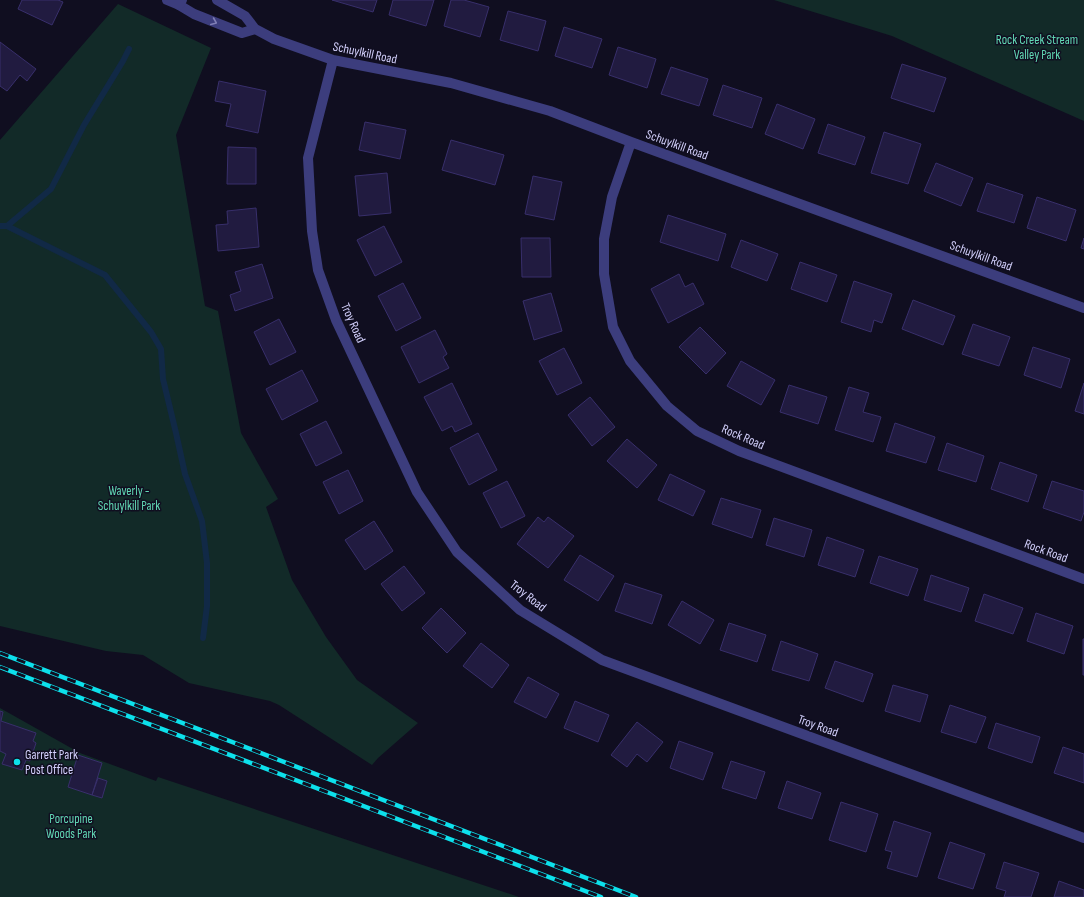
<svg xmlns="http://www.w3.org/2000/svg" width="1084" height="897" viewBox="0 0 1084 897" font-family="'Sofia Sans Condensed',sans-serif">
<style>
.green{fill:#122a28}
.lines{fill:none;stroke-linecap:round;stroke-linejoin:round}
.stream{stroke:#112946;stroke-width:6}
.building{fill:#211b40;stroke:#382f6b}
.minor{stroke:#3c3d7d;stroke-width:10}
.tertiary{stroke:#3c3d7d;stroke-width:10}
.rail-casing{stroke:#0de0eb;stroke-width:4.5}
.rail{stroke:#100e20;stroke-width:3;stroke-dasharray:9;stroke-linecap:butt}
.oneway{stroke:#807fb6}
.poi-dot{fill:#0de0eb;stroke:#100e20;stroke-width:1.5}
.labels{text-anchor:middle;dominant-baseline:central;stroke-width:3;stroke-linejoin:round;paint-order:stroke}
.park-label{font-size:13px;fill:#61d8b4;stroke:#100e20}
.street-label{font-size:13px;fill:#d3d0fc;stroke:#100e20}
.poi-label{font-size:13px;fill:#d3d0fc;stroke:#100e20;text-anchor:start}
</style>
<rect width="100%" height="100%" fill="#100e20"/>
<!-- green -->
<path class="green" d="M774,0h310v121l-192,-85 -16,-5z
M118,4l93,44 -35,87 29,171 13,5 23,122 37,66 -12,8 26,73 34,57 31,43 61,43 -40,35 -6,7 -93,-60 -9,-4 -81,-18 -46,-28 -37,-4 -106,-25v-486z
M0,708l80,45 76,28 2,-4 361,120h-519z"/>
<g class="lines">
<!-- stream -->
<path class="stream" d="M0,226h7l44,-37 33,-64 39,-64 6,-12
M7,226l98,49 46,57 10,17 2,30 13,54 9,41 17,47 5,42v43l-4,32"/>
</g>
<!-- building -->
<path class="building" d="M22,0h36l5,2 -11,23 -34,-16z
M332,0h45l-4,12z
M393,0h41l-8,26 -37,-11z
M451,0h13l25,7 -9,30 -36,-11z
M508,11l38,10 -8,30 -38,-11z
M564,27l38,12 -10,29 -37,-12z
M0,42l36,27 -9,12 -7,-6 -13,16 -7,-5z
M618,47l38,12 -9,29 -38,-13z
M902,64l44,14 -12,34 -43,-14z
M671,67l37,12 -9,27 -38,-12z
M219,81l47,10 -8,42 -32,-7 5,-22 -16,-3z
M723,85l39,13 -10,30 -39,-13z
M777,104l38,15 -12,30 -38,-15z
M365,122l41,8 -6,29 -41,-9z
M828,124l37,13 -10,28 -37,-12z
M884,132l37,12 -13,40 -37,-11z
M451,140l53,15 -9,30 -53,-15z
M228,147l28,1v36h-29z
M936,163l37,15 -12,28 -37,-15z
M387,173l4,40 -32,3 -4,-40z
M533,176l29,6 -8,38 -29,-6z
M987,183l36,12 -9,28 -37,-12z
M1037,197l39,13 -10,31 -39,-13z
M256,208l3,39 -41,4 -2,-26 12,-1 -1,-13z
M668,215l58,19 -8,27 -58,-19z
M384,226l18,36 -27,14 -18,-36z
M521,238h29l1,39h-29z
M1084,238v11l-3,-1z
M741,240l37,14 -11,27 -36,-14z
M800,262l37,13 -10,27 -36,-13z
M262,264l11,34 -38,13 -5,-16 11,-4 -6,-19z
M679,274l6,13 8,-4 11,21 -36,19 -17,-34z
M854,281l38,13 -10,29 -8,-3 -3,12 -30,-10z
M403,283l18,35 -25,13 -18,-35z
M551,293l11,38 -28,9 -11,-39z
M913,300l42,16 -12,29 -41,-16z
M279,319l17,33 -26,13 -16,-33z
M973,324l37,13 -11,29 -37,-12z
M700,327l26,26 -20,21 -27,-27z
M435,330l12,24 -4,3 6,11 -30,15 -18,-36z
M1033,347l37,12 -9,29 -37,-13z
M564,348l18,35 -25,12 -18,-34z
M741,361l34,19 -14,25 -34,-19z
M302,370l16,31 -36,19 -16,-31z
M452,383l20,41 -17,8 -3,-6 -10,5 -18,-34z
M1084,383v31l-9,-3z
M789,385l38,12 -9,27 -38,-12z
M849,387l20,6 -6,19 18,5 -8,25 -38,-12z
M590,397l25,30 -23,19 -24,-31z
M326,421l16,32 -26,13 -16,-32z
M895,423l40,14 -9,26 -40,-12z
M478,433l19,37 -28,15 -19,-37z
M627,439l30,26 -20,23 -30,-27z
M947,443l37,13 -8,26 -38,-12z
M1000,462l37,13 -9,27 -37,-13z
M348,470l15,31 -24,13 -16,-32z
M670,474l35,17 -12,25 -35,-16z
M507,481l18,35 -24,12 -18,-35z
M1052,481l32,10v21l-3,9 -38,-13z
M721,498l40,12 -9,28 -40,-14z
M538,517l6,5 4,-5 26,19 -26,32 -31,-24z
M774,518l38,12 -8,27 -38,-12z
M374,521l19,30 -28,19 -20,-30z
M827,537l37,13 -9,27 -37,-12z
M580,555l34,21 -16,25 -34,-21z
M879,556l39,13 -10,27 -38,-13z
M404,566l21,27 -23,18 -21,-27z
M931,575l38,13 -8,24 -37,-12z
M625,583l37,12 -10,29 -37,-13z
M984,594l39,14 -10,26 -38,-13z
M682,601l32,19 -14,24 -32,-19z
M441,608l25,25 -19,20 -25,-25z
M1036,613l37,13 -9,28 -37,-13z
M729,623l37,12 -9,27 -37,-12z
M1083,639h1v36h-1z
M781,641l37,13 -9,27 -37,-11z
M481,643l28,22 -17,23 -29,-22z
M835,661l38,13 -10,28 -38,-14z
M528,677l31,17 -13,24 -32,-16z
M893,685l35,10 -8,27 -35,-11z
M575,701l34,14 -11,27 -34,-14z
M950,705l36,12 -10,26 -35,-11z
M0,711l3,1 -2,9 35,12 -3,8 3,2 -6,18 -4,-1 -4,10 -20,-6 4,-10 -6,-3z
M637,722l26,20 -16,20 -10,-8 -10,13 -16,-12z
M996,723l44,14 -8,26 -44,-15z
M679,741l34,12 -10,27 -33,-12z
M1063,747l21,7v29l-30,-10z
M78,755l24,8 -10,32 -24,-8z
M731,761l34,11 -9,27 -34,-11z
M98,778l9,3 -5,17 -10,-3z
M787,781l34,12 -9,26 -34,-11z
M841,802l37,12 -12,38 -37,-12z
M894,821l37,12 -14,44 -30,-9 5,-16 -7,-2z
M950,842l35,12 -12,35 -35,-11z
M1004,862l35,11 -8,24h-27l2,-6 -10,-3z
M1059,881l25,9v7h-30z"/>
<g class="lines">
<!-- minor -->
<path class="minor" d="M217,0l28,16 10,13 19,10 59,21 118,23 99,28 81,31 453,166
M179,5l15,9 48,19 13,-4
M333,60l-25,98 4,73 6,39 18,50 81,172 40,60 63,58 82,50 482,178
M631,142l-19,55 -8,42v35l9,53 17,34 37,45 30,25 42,20 345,128"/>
<!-- tertiary -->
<path class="tertiary" d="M167,0l12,5 3,-5"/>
<!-- rail casing -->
<g class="rail-casing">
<path id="rail" d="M0,653l636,244
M0,667l601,230"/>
</g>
<!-- rail -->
<use href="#rail" class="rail"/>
</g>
<!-- one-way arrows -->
<defs><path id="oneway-chevron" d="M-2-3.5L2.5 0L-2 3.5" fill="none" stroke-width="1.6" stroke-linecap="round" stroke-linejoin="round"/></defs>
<use class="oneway" href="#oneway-chevron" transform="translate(214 22) rotate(23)"/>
<!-- markers -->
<circle class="poi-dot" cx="17" cy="762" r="4"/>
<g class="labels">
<!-- park labels -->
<g class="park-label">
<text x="1037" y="40">Rock Creek Stream<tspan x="1037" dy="15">Valley Park</tspan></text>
<text x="129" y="491">Waverly -<tspan x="129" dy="15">Schuylkill Park</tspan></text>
<text x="71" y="819">Porcupine<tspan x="71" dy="15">Woods Park</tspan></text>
</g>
<!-- street labels -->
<g class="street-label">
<text transform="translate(365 53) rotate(12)">Schuylkill Road</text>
<text transform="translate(677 145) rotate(20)">Schuylkill Road</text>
<text transform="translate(981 256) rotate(20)">Schuylkill Road</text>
<text transform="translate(353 323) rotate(66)">Troy Road</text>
<text transform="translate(743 437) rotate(23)">Rock Road</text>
<text transform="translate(1046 551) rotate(20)">Rock Road</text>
<text transform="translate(528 596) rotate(38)">Troy Road</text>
<text transform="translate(818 726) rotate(20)">Troy Road</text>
</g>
<!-- poi labels -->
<g class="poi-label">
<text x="25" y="755">Garrett Park<tspan x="25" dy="15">Post Office</tspan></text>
</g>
</g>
</svg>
